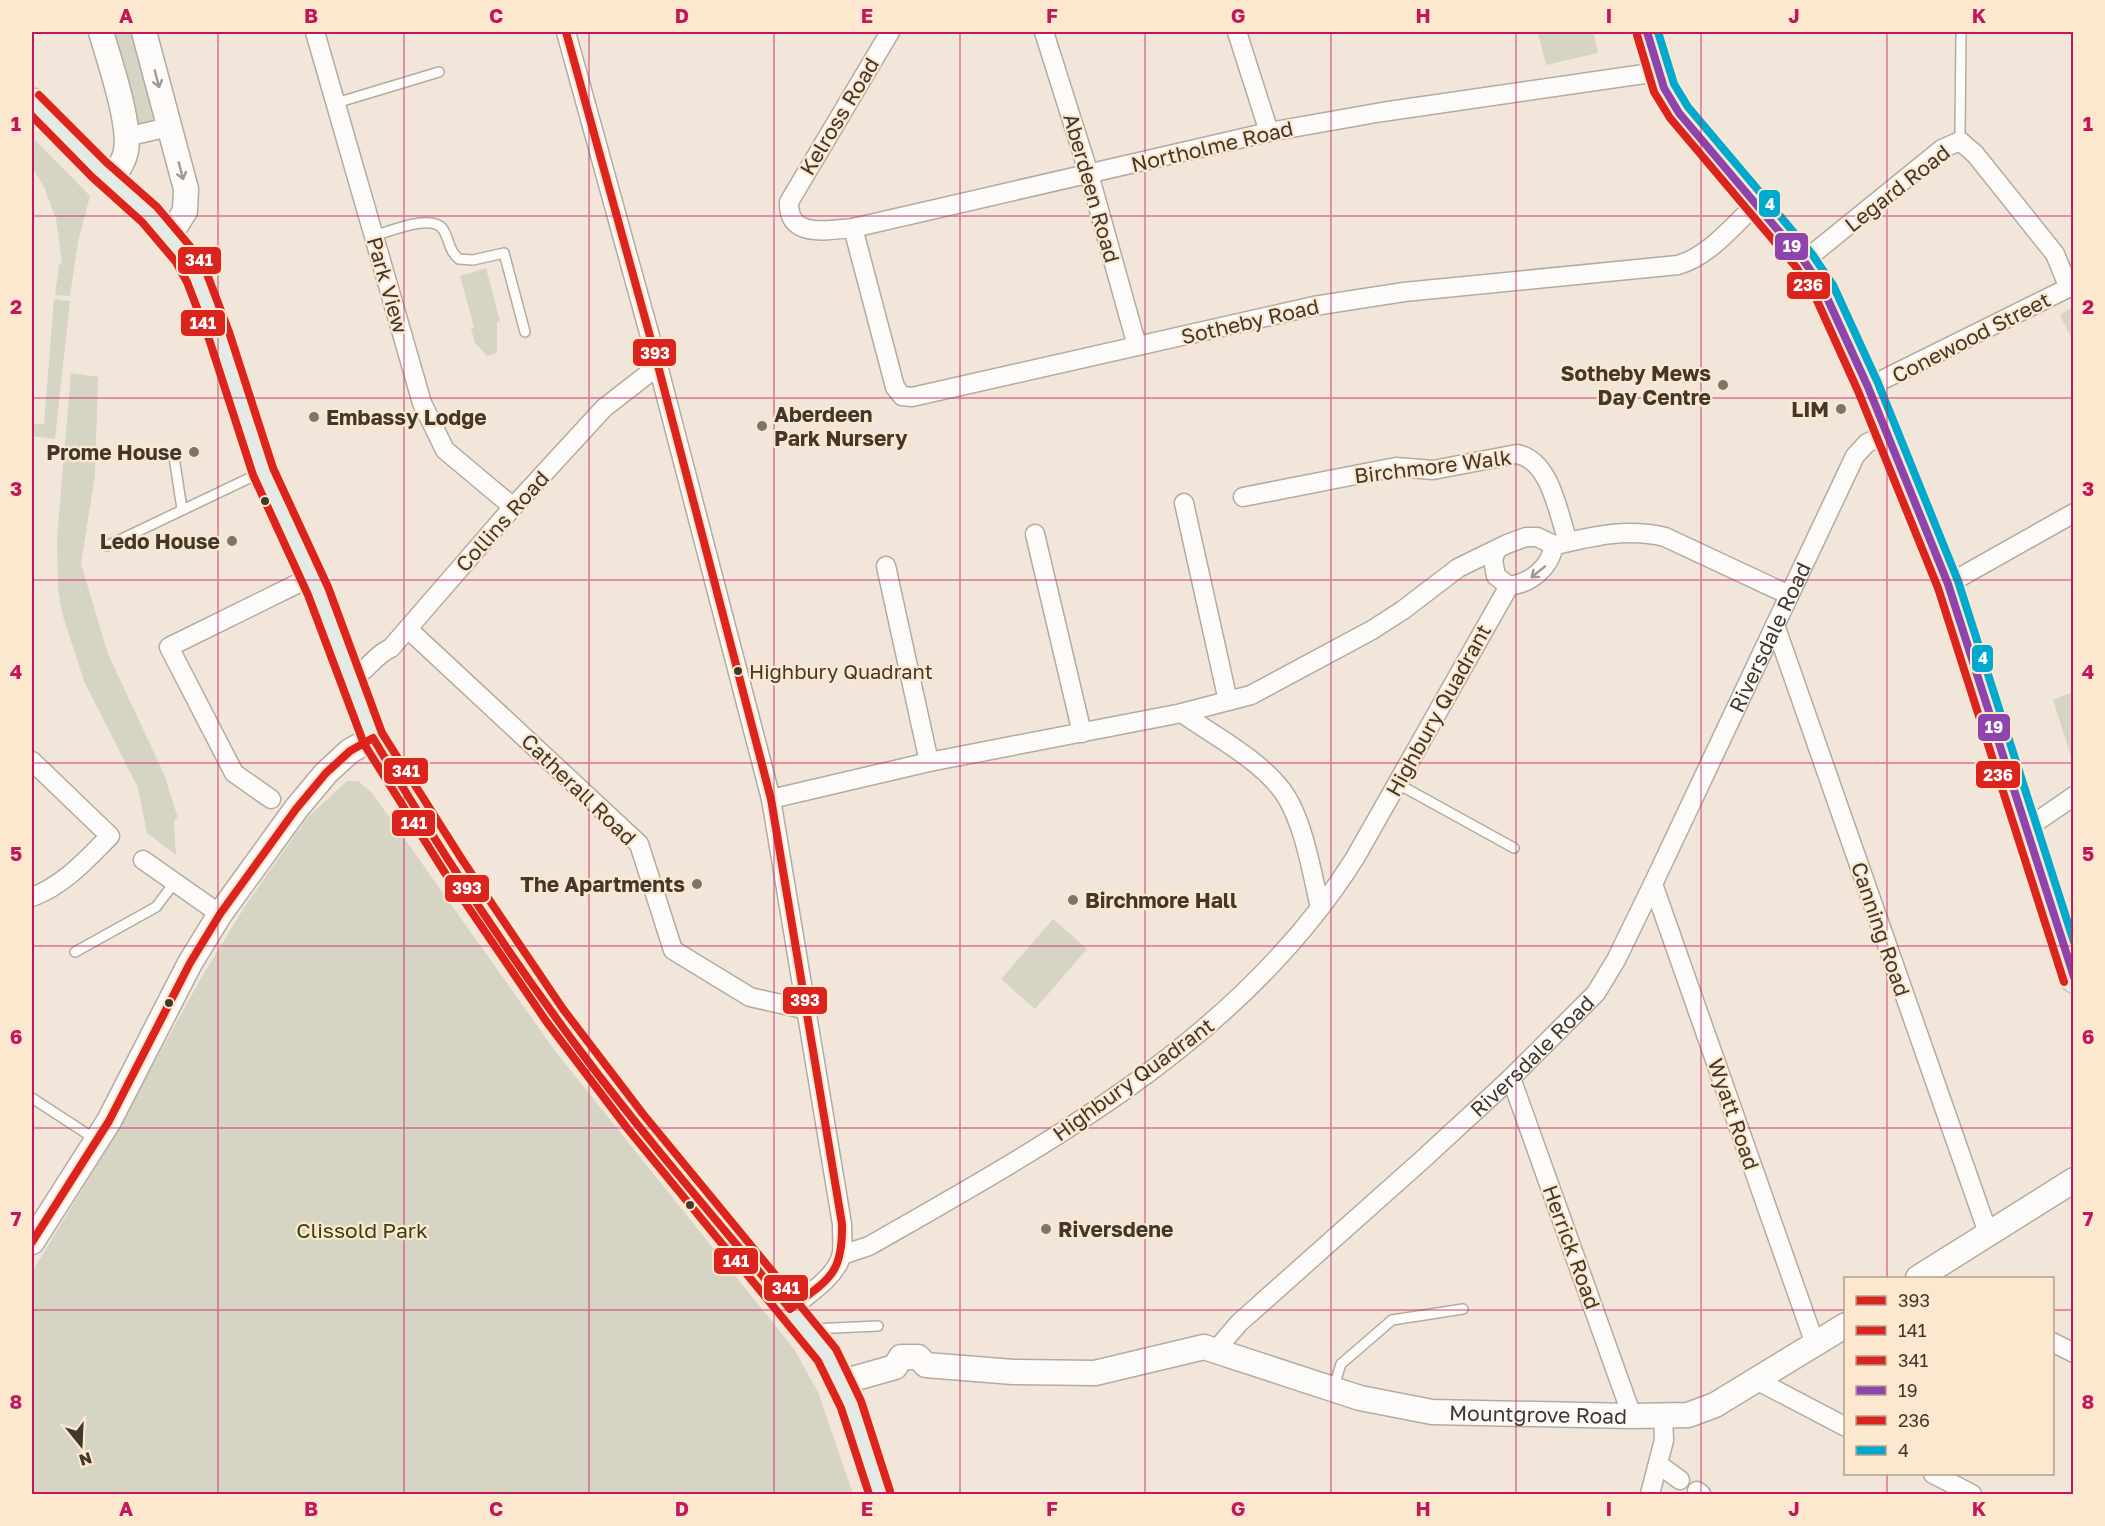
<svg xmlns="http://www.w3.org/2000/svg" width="2105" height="1526" viewBox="0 0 2105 1526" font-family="'Golos Text',sans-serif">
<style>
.green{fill:#d6d4c3}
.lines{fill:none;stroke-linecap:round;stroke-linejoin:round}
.lane-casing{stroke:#b4aba0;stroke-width:12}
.street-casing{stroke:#b4aba0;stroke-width:21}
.secondary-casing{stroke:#b4aba0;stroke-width:27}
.primary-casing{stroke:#c9c3bb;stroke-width:30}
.lane{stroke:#fdfbf9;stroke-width:9}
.street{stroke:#fdfbf9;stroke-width:18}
.secondary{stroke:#fdfbf9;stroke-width:24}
.primary{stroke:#e2ebe8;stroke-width:27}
.bus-1-casing{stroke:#fce7cf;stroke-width:12}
.bus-2-casing{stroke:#fce7cf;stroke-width:12}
.bus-3-casing{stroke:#fce7cf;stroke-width:12}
.bus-4-casing{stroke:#fce7cf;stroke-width:12}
.bus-5-casing{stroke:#fce7cf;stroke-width:12}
.bus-6-casing{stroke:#fce7cf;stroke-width:12}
.bus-1{stroke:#dc241f;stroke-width:8}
.bus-2{stroke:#dc241f;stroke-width:8}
.bus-3{stroke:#dc241f;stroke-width:8}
.bus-4{stroke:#8e44ad;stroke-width:8}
.bus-5{stroke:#dc241f;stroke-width:8}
.bus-6{stroke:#00a9ce;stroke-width:8}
.oneway{stroke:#9f9992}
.grid{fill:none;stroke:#c2185b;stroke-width:1.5;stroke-opacity:0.55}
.poi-dot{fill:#7f7468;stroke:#fce7cf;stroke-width:2}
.bus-dot{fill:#41372b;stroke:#fce7cf;stroke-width:2}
.labels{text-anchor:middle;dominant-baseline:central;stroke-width:4.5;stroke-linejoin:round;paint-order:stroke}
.bus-label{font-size:20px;fill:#41372b;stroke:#fce7cf;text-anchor:start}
.street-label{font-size:21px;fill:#41372b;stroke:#fce7cf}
.poi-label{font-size:21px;font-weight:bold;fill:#41372b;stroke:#fce7cf;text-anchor:end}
.park-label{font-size:21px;fill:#374110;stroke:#fce7cf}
.line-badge{stroke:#fce7cf;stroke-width:2}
.badge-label{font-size:16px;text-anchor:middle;font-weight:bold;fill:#fff}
.neatline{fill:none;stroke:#c2185b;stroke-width:2}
.grid-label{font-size:20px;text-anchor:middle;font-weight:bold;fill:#c2185b}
</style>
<rect width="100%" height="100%" fill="#f2e6da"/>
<!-- green -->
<path class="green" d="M111,32h22l24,87 -23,7z
M1593,32l5,21 -52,12 -8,-32z
M32,137l58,59 -12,46 -8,54 -15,-1 4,-30 3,-3 -6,-43 -12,-32 -12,-20z
M486,268l14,53 -3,1v31l-10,3 -12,-13 -4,-14 3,-2 -14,-51z
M54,299l16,2 -15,138 -23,-3v-12h12z
M2073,307v34l-13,-26z
M71,373l27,4 -3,98 -14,89 27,90 56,120 14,44 -4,3 2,34 -29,-22 -9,-45 -54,-107 -22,-68 -4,-25 -1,-50z
M2073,692v70l-20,-62z
M347,781h11l14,12 183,258 239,298 24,43 35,102h-821v-222l72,-119 96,-173 45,-74 62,-88z
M1053,919l34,30 -52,60 -34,-30z"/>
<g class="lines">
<!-- lane casing -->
<g class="lane-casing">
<path id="lane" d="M336,103l103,-31
M1960,133l1,-101
M374,236c16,-5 61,-24 70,-5 6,11 5,20 15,28l14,1 31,-7 21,79
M174,457l8,52
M107,546l155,-74
M1398,784l116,64
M75,952l81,-45 19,-25
M32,1098l63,41
M811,1329l67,-3
M1333,1389l8,-25 51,-44 71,-11"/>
</g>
<!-- street casing -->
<g class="street-casing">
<g id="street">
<path d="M315,32l107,371 23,47 68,57"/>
<path d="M566,32l90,326 115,441 71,425c0,9 1,20 0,29 -4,23 -35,42 -52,56"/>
<path d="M890,32l-101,170c-1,37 38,28 64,26l416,-96 113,-20 276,-40"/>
<path d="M1044,32l45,142 48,172"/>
<path d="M1237,32l32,100"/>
<path d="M126,137l43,-10"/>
<path d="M853,228l42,159 7,9 10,1 402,-91 90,-14 274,-27c31,-9 55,-39 78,-61"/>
<path d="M1804,261l138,-112 18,-8 15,13 80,100 14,34"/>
<path d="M1868,387l206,-102"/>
<path d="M1243,497l153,-30 37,3 84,-16c34,7 41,59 51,88"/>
<path d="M1184,503l44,198"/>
<path d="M1035,534l47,199"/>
<path d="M1556,545c37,-9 71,-17 109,-8l124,58"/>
<path d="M1496,551l-3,9 3,16 13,10c22,-3 41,-18 45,-41"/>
<path d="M886,566l43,196"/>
<path d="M1948,584l126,-71"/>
<path d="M1775,625l213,608"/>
<path d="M408,629l231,215 34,106 77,47 58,13"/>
<path d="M351,679c18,-9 23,-24 40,-31l122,-141 91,-99 54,-42"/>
<path d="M1182,713c32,23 75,45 99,76 22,28 31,84 39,119"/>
<path d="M32,761l78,75c-24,24 -46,49 -78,61"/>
<path d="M271,799l-37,-26 -65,-126 142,-70"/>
<path d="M771,799l158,-37 253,-49 69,-18 121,-65 31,-20 55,-42 49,-24 19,-7h11l17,8"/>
<path d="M2026,829l48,-33"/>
<path d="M143,860l77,54"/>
<path d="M1653,884l162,460"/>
<path d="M1511,1078l121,338"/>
<path d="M842,1255l27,-9c180,-103 372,-207 486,-388l154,-272"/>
<path d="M2052,1342l22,11"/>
<path id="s1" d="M1216,1350l23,-27 182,-162 90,-83 85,-85 20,-33 37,-76 202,-428 12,-13 20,-9"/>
<path d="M1758,1381l88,46"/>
<path d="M1658,1464l22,16"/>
<path d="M1933,1474l39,20"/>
<path d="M1697,1491l4,3"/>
<path d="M1650,1494l14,-54 -1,-25"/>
</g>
</g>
<!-- secondary casing -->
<g class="secondary-casing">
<g id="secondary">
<path d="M101,32c8,28 30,91 25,119 -2,11 -9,20 -15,29"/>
<path d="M144,32l42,157 -1,22 -16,26"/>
<path d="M32,1242l77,-121 81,-158 30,-49 76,-105 30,-36 24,-22 23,-13"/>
<path d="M1918,1278l156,-98"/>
<path id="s2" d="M842,1382l53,-15 6,-10h17l8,8 87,7 82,1 109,-26 156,51 72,14 200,4 56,-1 27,-10 131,-80"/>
</g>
</g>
<!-- primary casing -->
<g class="primary-casing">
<path id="primary" d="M1647,32l17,56 15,25 125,148 19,28 45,98 80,197 40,120 86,275
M32,102l67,68 51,45 35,41 12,22 22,58 44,136 55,119 55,147 81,129 100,148 81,106 192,234 24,49 29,90"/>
</g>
<!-- lane -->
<use href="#lane" class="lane"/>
<!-- street -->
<use href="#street" class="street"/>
<!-- secondary -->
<use href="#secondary" class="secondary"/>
<!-- primary -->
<use href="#primary" class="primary"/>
<!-- bus-1 casing -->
<g class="bus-1-casing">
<path id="bus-1" d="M566,32l90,326 115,441 71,425c1,52 -14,55 -52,85
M373,738c64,108 133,213 208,314 66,88 139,172 209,257
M32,1242l77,-121 81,-158 30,-49 76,-105 30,-36 24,-22 23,-13"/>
</g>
<!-- bus-2 casing -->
<g class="bus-2-casing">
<path id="bus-2" d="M32,116l60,61 50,45 34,40 11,20 22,57 44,136 55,120 56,149 81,129 101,148 81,107 191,233 23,47 28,86"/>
</g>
<!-- bus-3 casing -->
<g class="bus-3-casing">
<path id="bus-3" d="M39,95l67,67 51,45 37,44 13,23 22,58 44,136 55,119 54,146 81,128 100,148 80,105 193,235 25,52 29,90"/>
</g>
<!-- bus-4 casing -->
<g class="bus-4-casing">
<path id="bus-4" d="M1647,32l17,56 15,25 125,148 19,28 45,98 80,197 126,393"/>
</g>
<!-- bus-5 casing -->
<g class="bus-5-casing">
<path id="bus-5" d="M1637,35l17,57 16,26 126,149 18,27 44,97 80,197 126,394"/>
</g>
<!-- bus-6 casing -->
<g class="bus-6-casing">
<path id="bus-6" d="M1658,32l16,52 14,23 124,147 21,31 45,98 80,198 116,361"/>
</g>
<!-- bus-1 -->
<use href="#bus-1" class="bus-1"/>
<!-- bus-2 -->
<use href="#bus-2" class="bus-2"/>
<!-- bus-3 -->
<use href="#bus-3" class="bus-3"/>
<!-- bus-4 -->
<use href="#bus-4" class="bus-4"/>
<!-- bus-5 -->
<use href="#bus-5" class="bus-5"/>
<!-- bus-6 -->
<use href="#bus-6" class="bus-6"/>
</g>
<!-- one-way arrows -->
<defs><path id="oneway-shaft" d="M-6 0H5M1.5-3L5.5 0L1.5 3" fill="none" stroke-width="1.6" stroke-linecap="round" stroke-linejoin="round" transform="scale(1.5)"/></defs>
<g class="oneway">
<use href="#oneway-shaft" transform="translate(157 79) rotate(75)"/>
<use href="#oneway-shaft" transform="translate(181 171) rotate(75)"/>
<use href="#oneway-shaft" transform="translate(1538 572) rotate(141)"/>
</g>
<!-- grid -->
<path class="grid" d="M218,32v1462M404,32v1462M589,32v1462M774,32v1462M960,32v1462M1145,32v1462M1331,32v1462M1516,32v1462M1701,32v1462M1887,32v1246M32,216h2042M32,398h2042M32,580h2042M32,763h2042M32,946h2042M32,1128h2042M32,1310h1814M2052,1310h22M1887,1474v20"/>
<!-- markers -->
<g class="poi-dot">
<circle cx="1723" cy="385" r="6"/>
<circle cx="1841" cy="409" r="6"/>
<circle cx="314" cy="417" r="6"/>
<circle cx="762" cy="426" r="6"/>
<circle cx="194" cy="452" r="6"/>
<circle cx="232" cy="541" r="6"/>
<circle cx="697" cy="884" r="6"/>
<circle cx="1073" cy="900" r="6"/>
<circle cx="1046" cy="1229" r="6"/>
</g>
<g class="bus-dot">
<circle cx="265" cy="501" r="5"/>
<circle cx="738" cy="671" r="5"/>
<circle cx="169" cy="1003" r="5"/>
<circle cx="690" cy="1205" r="5"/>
</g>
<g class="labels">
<!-- bus labels -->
<g class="bus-label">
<text x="749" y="671">Highbury Quadrant</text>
</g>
<!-- street labels -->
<g class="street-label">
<text transform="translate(839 116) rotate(-59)">Kelross Road</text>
<text transform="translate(1212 146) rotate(-13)">Northolme Road</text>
<text transform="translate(1092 188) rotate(74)">Aberdeen Road</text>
<text transform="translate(1897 188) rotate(-38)">Legard Road</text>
<text transform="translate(388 285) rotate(74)">Park View</text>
<text transform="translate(1250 321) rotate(-13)">Sotheby Road</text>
<text transform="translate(1971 337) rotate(-27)">Conewood Street</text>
<text transform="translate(1433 466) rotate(-7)">Birchmore Walk</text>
<text transform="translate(502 521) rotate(-48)">Collins Road</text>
<text stroke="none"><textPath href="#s1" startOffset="918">Riversdale Road</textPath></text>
<text transform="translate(1438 710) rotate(-61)">Highbury Quadrant</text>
<text transform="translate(579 789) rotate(44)">Catherall Road</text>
<text transform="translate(1881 929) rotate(71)">Canning Road</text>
<text stroke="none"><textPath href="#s1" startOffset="432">Riversdale Road</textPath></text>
<text transform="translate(1133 1079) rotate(-36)">Highbury Quadrant</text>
<text transform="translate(1734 1114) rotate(71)">Wyatt Road</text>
<text transform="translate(1572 1247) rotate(70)">Herrick Road</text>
<text stroke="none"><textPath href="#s2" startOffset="720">Mountgrove Road</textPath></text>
</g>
<!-- poi labels -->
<g class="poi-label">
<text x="1711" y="373">Sotheby Mews<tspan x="1711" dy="24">Day Centre</tspan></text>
<text x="1829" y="409">LIM</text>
<text x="774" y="414" text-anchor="start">Aberdeen<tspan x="774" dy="24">Park Nursery</tspan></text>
<text x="326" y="417" text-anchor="start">Embassy Lodge</text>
<text x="182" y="452">Prome House</text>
<text x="220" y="541">Ledo House</text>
<text x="685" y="884">The Apartments</text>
<text x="1085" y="900" text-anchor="start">Birchmore Hall</text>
<text x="1058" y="1229" text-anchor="start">Riversdene</text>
</g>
<!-- park labels -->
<g class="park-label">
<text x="362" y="1230">Clissold Park</text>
</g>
</g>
<g class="line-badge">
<rect x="1758" y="189" width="23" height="29" rx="6" fill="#00a9ce"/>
<rect x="1774" y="232" width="35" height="29" rx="6" fill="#8e44ad"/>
<rect x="177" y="246" width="45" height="29" rx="6" fill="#dc241f"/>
<rect x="1786" y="271" width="45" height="29" rx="6" fill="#dc241f"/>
<rect x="180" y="309" width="46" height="28" rx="6" fill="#dc241f"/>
<rect x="632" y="338" width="45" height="29" rx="6" fill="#dc241f"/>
<rect x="1971" y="644" width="23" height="29" rx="6" fill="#00a9ce"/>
<rect x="1977" y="713" width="34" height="29" rx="6" fill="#8e44ad"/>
<rect x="383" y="757" width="46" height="28" rx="6" fill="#dc241f"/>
<rect x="1975" y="760" width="46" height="29" rx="6" fill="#dc241f"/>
<rect x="391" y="809" width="45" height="28" rx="6" fill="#dc241f"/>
<rect x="444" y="874" width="46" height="29" rx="6" fill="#dc241f"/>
<rect x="782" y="986" width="46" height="29" rx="6" fill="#dc241f"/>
<rect x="713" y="1247" width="46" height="28" rx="6" fill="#dc241f"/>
<rect x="763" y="1274" width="46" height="28" rx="6" fill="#dc241f"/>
</g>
<g class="badge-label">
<text x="1770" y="210">4</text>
<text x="1792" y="252">19</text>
<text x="199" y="266">341</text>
<text x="1808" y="291">236</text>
<text x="203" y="329">141</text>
<text x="655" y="359">393</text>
<text x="1983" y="664">4</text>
<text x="1994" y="733">19</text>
<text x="406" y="777">341</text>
<text x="1998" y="781">236</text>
<text x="414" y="829">141</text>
<text x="467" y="894">393</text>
<text x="805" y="1006">393</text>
<text x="736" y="1267">141</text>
<text x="786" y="1294">341</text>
</g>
<!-- border -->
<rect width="2105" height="1526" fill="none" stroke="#fce7cf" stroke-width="66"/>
<!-- legend -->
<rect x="1844" y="1277" width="210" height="198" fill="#fce7cf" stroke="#b1a18d" stroke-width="1.5"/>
<rect x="1856" y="1296" width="30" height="9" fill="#dc241f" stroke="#b1a18d" stroke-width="1.5"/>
<text x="1898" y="1307" font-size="18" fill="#41372b">393</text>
<rect x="1856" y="1326" width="30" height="9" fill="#dc241f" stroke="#b1a18d" stroke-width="1.5"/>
<text x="1898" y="1337" font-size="18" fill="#41372b">141</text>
<rect x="1856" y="1356" width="30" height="9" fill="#dc241f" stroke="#b1a18d" stroke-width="1.5"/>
<text x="1898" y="1367" font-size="18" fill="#41372b">341</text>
<rect x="1856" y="1386" width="30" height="9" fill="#8e44ad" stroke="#b1a18d" stroke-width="1.5"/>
<text x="1898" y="1397" font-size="18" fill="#41372b">19</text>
<rect x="1856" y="1416" width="30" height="9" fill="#dc241f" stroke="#b1a18d" stroke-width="1.5"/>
<text x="1898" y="1427" font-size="18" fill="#41372b">236</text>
<rect x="1856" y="1446" width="30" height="9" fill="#00a9ce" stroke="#b1a18d" stroke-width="1.5"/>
<text x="1898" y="1457" font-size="18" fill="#41372b">4</text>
<!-- north arrow -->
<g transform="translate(81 1445) rotate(162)" stroke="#fce7cf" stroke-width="4.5" paint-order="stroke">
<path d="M0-4.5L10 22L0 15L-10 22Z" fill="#41372b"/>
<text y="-9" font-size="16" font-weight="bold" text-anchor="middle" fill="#41372b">N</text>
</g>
<rect x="33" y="33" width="2039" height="1460" class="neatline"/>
<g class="grid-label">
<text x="126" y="23">A</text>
<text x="311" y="23">B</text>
<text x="496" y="23">C</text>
<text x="682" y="23">D</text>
<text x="867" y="23">E</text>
<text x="1052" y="23">F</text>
<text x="1238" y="23">G</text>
<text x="1423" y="23">H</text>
<text x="1609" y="23">I</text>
<text x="1794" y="23">J</text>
<text x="1979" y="23">K</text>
<text x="16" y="131">1</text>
<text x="2088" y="131">1</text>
<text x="16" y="314">2</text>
<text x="2088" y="314">2</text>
<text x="16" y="496">3</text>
<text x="2088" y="496">3</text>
<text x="16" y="679">4</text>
<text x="2088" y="679">4</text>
<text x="16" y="861">5</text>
<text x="2088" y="861">5</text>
<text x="16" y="1044">6</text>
<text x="2088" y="1044">6</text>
<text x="16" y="1226">7</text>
<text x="2088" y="1226">7</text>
<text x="16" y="1409">8</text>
<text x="2088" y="1409">8</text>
<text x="126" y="1516">A</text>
<text x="311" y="1516">B</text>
<text x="496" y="1516">C</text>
<text x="682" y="1516">D</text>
<text x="867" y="1516">E</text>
<text x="1052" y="1516">F</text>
<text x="1238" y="1516">G</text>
<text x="1423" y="1516">H</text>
<text x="1609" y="1516">I</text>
<text x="1794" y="1516">J</text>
<text x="1979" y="1516">K</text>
</g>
</svg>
